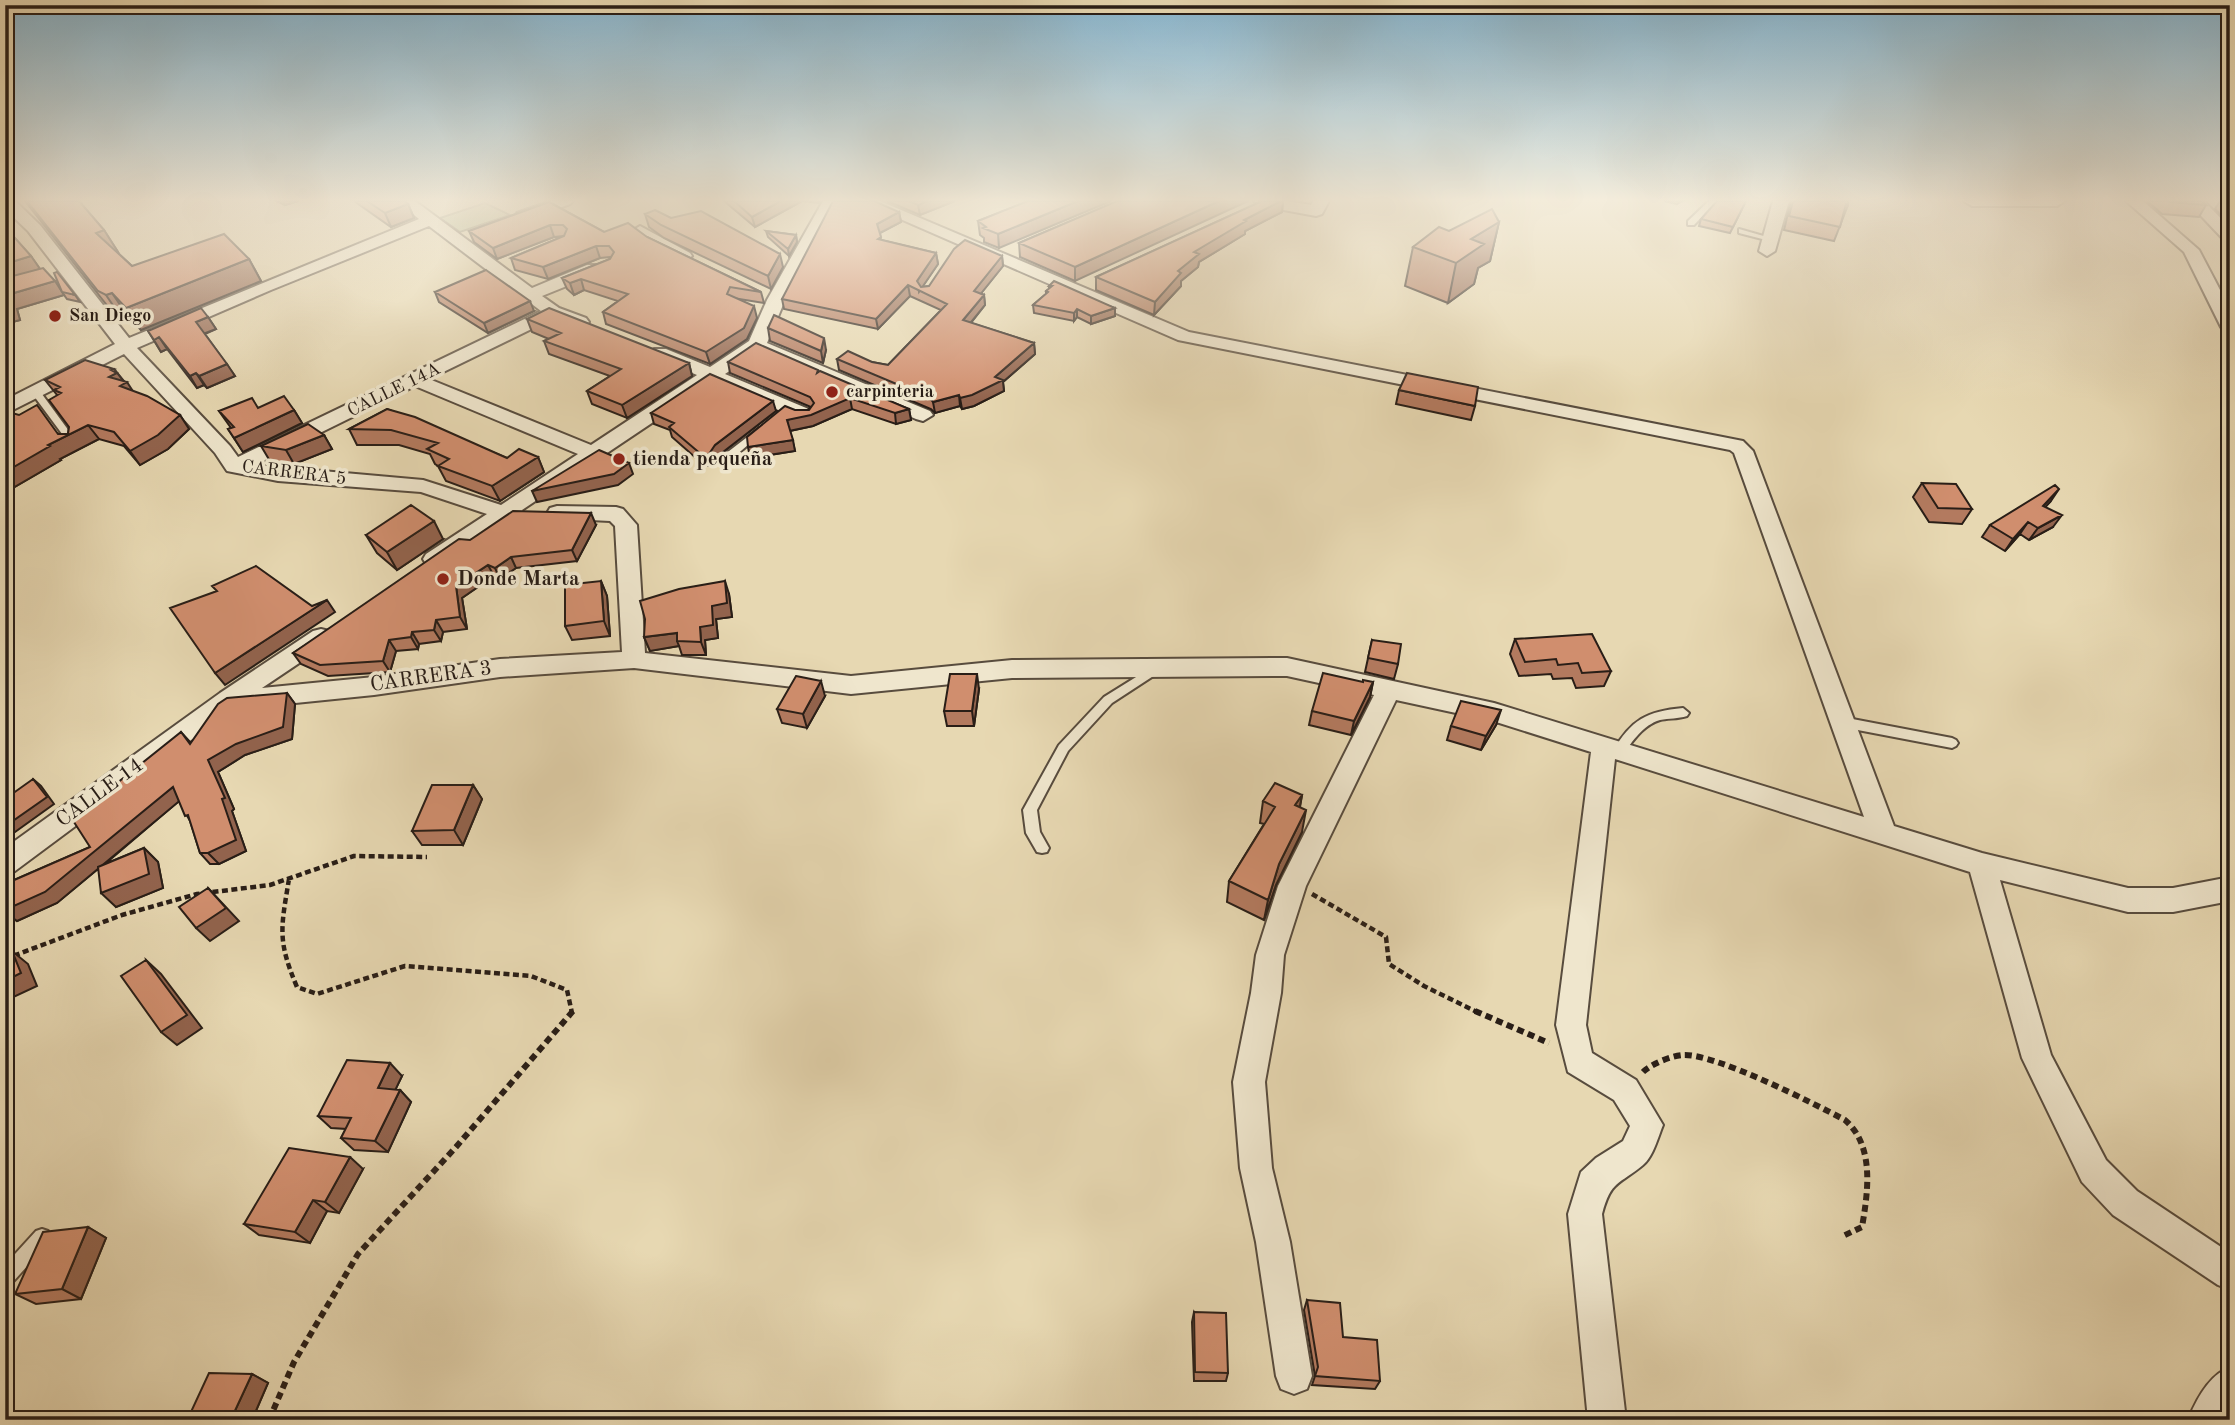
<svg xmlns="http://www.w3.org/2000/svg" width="2235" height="1425" viewBox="0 0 2235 1425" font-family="'Old Standard TT',serif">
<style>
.green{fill:#afc091;stroke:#6c6f54;stroke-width:2}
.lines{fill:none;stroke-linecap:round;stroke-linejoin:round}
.lane-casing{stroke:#584c3e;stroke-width:4}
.street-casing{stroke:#584c3e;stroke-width:4}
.path-far1{stroke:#291e17;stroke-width:4.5;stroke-dasharray:6 3.5;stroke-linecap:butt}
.path{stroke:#291e17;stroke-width:6;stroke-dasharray:7 4.5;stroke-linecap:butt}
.lane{fill:#efe6cd;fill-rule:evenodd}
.street{fill:#efe6cd;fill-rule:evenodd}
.wall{fill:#b37a5f;stroke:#291e17;stroke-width:2}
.shaded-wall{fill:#92634d;stroke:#291e17;stroke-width:2}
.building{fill:#d08e6e;stroke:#291e17;stroke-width:2}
.poi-dot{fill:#8f2418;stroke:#efe6cd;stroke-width:2.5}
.labels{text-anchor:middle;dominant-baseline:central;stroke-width:7;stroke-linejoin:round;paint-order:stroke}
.far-poi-label{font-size:18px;font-weight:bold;fill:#291e17;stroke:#efe6cd;text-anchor:start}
.far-street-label{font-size:18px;fill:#291e17;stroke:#efe6cd}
.poi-label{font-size:21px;font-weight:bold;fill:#291e17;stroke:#efe6cd;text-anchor:start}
.street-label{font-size:21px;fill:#291e17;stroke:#efe6cd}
</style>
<rect width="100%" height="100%" fill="#e7d8b2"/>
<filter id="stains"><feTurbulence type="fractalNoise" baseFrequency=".00286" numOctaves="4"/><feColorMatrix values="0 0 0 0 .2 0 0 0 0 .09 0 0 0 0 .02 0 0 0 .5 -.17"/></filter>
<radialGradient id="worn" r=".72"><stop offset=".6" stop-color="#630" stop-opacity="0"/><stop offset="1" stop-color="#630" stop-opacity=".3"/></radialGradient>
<!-- green -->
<path class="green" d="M485,203l25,12 -50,17 -20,-14z"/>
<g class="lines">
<!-- lane casing -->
<g class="lane-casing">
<path id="lane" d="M1709,201h8l-23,24h-6v-4z
M1739,229l35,10 -4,2 -31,-8z
M36,389l3,1 38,52v4h-6l-40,-54z
M759,428l3,1v4l-34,29h-8v-4z
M1157,664l4,1 2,3 -2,3 -49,32 -44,48 -31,59 3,22 9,16 -2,4 -5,1 -5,-1 -11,-19 -3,-23 36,-65 45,-48z
M1683,708l6,5 -2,3c-9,3 -18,2 -27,4 -17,5 -27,21 -37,34h-8l-2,-3c18,-31 34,-40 70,-43z
M1842,717l110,21 4,2 2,3 -2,3 -4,2 -110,-21 -6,-5z
M42,1229l6,2 2,6 -2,6 -37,41 -6,3v-22l31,-34z"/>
</g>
<!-- street casing -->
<g class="street-casing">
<path id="street" d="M5,201h10l25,24 89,113 290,-119 -22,-18h18l117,87 55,-23h12l2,4 -2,4 -57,23 17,12 27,10 3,4 -3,4 -6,1 -26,-9 -125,61 162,66 106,-70 -43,-18 -3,-4 3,-4h12l44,18 39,-26 18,-41 56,-99h16l-54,99 -18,43 163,68 3,4 -10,6 -7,-2 -158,-67 -33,22 86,36 3,4 -3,4h-14l-84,-36 -191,128 2,3 -3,5 -13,1 -66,45 -8,2 -8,-2 -3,-5 3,-5 61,-40 -66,-22 -143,-11 -51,-10 -12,-18 -91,-99 -119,60v-14l110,-56 -87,-113 -23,-22zM429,226l112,85 -303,146 -8,-11 -93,-98 134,-58zM415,386l163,68 -77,51 -78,-25 -168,-15z
M551,201h22l-3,3 -41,15 -6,2 -8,-5 2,-3z
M859,201h21l309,131 554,109 10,10 141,375 88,27 146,35h45l57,-11v24l-57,11h-45l-128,-32 51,175 55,105 31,31 93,62v37l-12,-5 -105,-70 -31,-33 -60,-124 -52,-186 -355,-113 -29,266 6,28 44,27 27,45c-5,12 -10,32 -20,40 -24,20 -32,15 -41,49l24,206h-38l-20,-206 13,-42 15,-14 27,-17 7,-15 -16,-26 -46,-28 -12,-47 35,-273 -98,-31 -97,-21 -90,186 -22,69 -3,38 -16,89 7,86 18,74 22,134 -5,13 -13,5 -13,-5 -5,-13 -20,-134 -16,-74 -7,-86 18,-89 5,-38 22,-69 96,-191 -87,-19 -275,2 -161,16 -217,-26 -134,9 -126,18 -118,12 -9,-3 -2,-4 -230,171 -10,3v-26l215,-155 93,-62 8,-2 8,2 4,6 -4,6 -67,45 112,-11 126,-18 122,-7 -7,-126 -5,-5 -60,-3 -3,-5 3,-5 7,-2 59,1 7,2 14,16 8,128 206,23 161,-16 275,-2 207,45 370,114 -130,-364 -4,-3 -552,-110z
M1254,201h33l24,4 2,-4h16l-7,13 -6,2 -54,-10z
M1773,201h16l-14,50 -8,5 -8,-5z
M1964,201h101l-8,5h-85z
M2126,201h17l56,49 31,59v23l-9,-5 -37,-75z
M2187,201h17l26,27v14l-6,-2z
M640,226l50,27 2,3 -8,5 -6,-2 -44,-25 -2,-3z
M2230,1367l-2,53h-40c8,-20 21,-45 42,-53z"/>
</g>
<!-- path-far1 -->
<path class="path-far1" d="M289,879c-8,49 -12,61 8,108l20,7 88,-28 126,10 36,14 5,23
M1312,894l74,43 3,27 35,22 55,27
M5,959l117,-44 75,-21 73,-9 84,-29 73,1"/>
<!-- path -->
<path class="path" d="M1475,1011l74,32
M1643,1072c8,-8 28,-16 40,-17 31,-2 132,49 162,65 30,26 23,72 17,107l-19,9
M269,1420l25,-58 64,-108 98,-107 117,-136"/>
<!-- lane -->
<use href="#lane" class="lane"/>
<!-- street -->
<use href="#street" class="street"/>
</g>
<!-- wall -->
<path class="wall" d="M25,201h54l25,29 14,22h-1l15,14 117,-7 12,22 -120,49 -14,-15 -6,2 -8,-4z
M276,201h22l-13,4z
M354,201h50l4,3 6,14 -23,9z
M724,201h78l-47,26z
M802,201h19l-2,2z
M887,201h68l-35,14z
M1028,201l-29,47 -15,-6v-4l-4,-3 -2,-14z
M1118,201l-43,80 -55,-24 -1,-14z
M1262,201h21l-1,11 -37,19v3l-46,28 -1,5 -17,14v5l-27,29 -58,-25v-13z
M1664,201h19l-6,3z
M1791,201h57v4l-14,36 -50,-11z
M2147,201h55l4,4 -7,12 -37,-3z
M2220,201h10v23l-15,-15z
M549,202l55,30 43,5 114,55 3,11 -25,-4 18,19 -10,21 -37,25 -104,-40 -3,-12 15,-11 -34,-11 -10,5 -7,-6 -5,-11 48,-19 1,-2 -11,1 -52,21 -33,-9 -4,-12 53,-22 -10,1 -57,22 -23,-17 -5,-11z
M1744,205l-14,28 -31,-7 2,-7z
M899,212l2,10 -21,11 1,7 55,13 2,11 -16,23 7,-1 73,-30 1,10 -22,27 3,2 1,10 -14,18 63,20 1,11 -32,28 1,9 -30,15 -12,3 -2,-3 -25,7 -4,-4 -92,-39 -2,-11 35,3 16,3 53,-55 -31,-14 -32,33 -94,-20 -2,-10z
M645,214l26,4 112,49 -12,22 -107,-51 -15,-11z
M1499,222l-9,39 -12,7 -4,16 -26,19 -43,-17 8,-39 36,-16z
M6,228l25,28 9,13 15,12 7,10 13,4 5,7 -13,-3 -3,-4 -47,14 3,11 -15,4z
M766,231l30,4 1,7 -8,14 -21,-19z
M1049,286l66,22v8l-24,8 -14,-7 -3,4 -40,-8 -1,-8 13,-11v-3l3,-2z
M435,292l99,19 -46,22 -49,-31z
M208,317l8,12 -11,5 30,42 -28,12 -3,-3 -7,3 -30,-39 -6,3 -13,-21z
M527,319l162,44 3,13 -65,42 -35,-14 -5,-13 23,-15 -61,-22 -5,-13 5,-2 -17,-7z
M768,328l58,22 -3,13 -53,-22z
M728,362l90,10 91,37 2,11 -15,4 -44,-15 -39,17 -23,5 5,20 -45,7 61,-51 -81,-34z
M114,369l18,22 48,24 9,14 -21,20 -28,16 -16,-19 -25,-7 -39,20 1,1 -50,29 -6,-3v-75l54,23h9l1,-7 -12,-32 -12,-15z
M1399,390l76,16 -4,14 -75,-16z
M258,408l36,2 8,13 -59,29 -15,-23 3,-1 -12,-17z
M387,409l120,49 31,-1 6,15 -44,29 -54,-20 -8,-15 -3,-2 -5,-10 -31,-9h-42l-8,-16z
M776,411l-58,45 -6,9 -7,1 -33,-29 -2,-7 -16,-6 -3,-11z
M324,435l8,14 -38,15 -24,-3 -9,-15z
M1922,483l50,26 -10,15 -33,-2 -16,-25z
M2051,501l-6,6 8,20 -24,13 -9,-6 -15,17 -23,-14 8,-12z
M596,525l-19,36 -61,7 -16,11 -6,-3 -32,22 5,31 -24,3 -2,9 -22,3 -1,5 -22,2 -6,21 -62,4 -27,-12 -8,-11 177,-113z
M366,535l77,4 -46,31 -20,-17z
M601,581l6,15 3,40 -38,4 -7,-14z
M729,594l3,23 -16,2 2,19 -13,2 1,15h-24l-3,-9 -29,5 -6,-14z
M1515,639l96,32 -7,15 -28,2 -4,-10 -19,1 -2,-5 -32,2 -9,-22z
M1372,640l26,24 -4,15 -29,-7z
M1373,682l-3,15 -19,38 -42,-10 3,-14z
M979,689l-5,37h-27l-3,-15z
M287,693l8,11 -3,35 -47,16 -27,17 16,37 -2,2 14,40 -27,13h-9l-10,-11 -10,-32 -11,-20 -74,63 39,-16 14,14 5,26 -47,19 -18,-38 -41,34 -40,18 -12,-9v-28l85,-37 91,-115 10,11z
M825,696l-18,32 -25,-5 -5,-14z
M1496,725l-15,25 -34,-10 4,-14z
M473,785l9,14 -19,46h-41l-10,-14z
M1302,795l-2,12 2,25 -26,53 -12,35 -37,-18 2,-21 35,-57 -4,-1 3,-22z
M2230,806v15l-7,-9z
M402,1076l-7,14h5l11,12 -23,50 -34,-2 -13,-12 5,-9 -15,-1 -13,-12z
M363,1169l-24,44 -12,-2 -17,32 -51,-8 -15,-11z
M88,1227l18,11 -25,61 -45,5 -21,-10z
M1307,1300l36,37 37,44 -5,8 -63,-4 3,-9 -11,-66z
M1194,1312l34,61 -2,8h-32l-2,-59z
M252,1374l16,9 -16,37h-49l-13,-6z"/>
<!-- shaded-wall -->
<path class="shaded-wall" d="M283,201h15l-13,4z
M781,201h21l-47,26 -3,-10z
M928,201h27l-35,14 -2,-10z
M1078,201h33l-112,47 -1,-14z
M1219,201h29l-173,80v-14z
M1281,201h2l-1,11 -37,19v3l-46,28 -1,5 -17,14v5l-27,29 1,-13 23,-31 16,-19 50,-32z
M408,204l6,14 -23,9 -6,-14z
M899,212l2,10 -23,12 -1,-10z
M1499,222l-9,39 -12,7 -4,16 -26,19 8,-40 15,-24z
M550,225l4,12 -57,22 -4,-11z
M104,230l14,22 -8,3 -14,-22z
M796,235l1,7 -8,14 -1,-7z
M596,246l4,12 -52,21 -5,-12z
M936,253l2,11 -19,28 -2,-11z
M780,254l3,13 -12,22 -3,-13z
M31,256l9,13 -35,11v-16z
M1002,256l1,10 -28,35 -1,-10z
M249,259l12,22 -120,49 -15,-22z
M581,279l3,11 -10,5 -4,-12z
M55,281l9,14 -47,14 3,11 -15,4v-17l2,-12z
M908,285l2,11 -32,33 -2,-10z
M112,293l15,22 -6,2 -15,-22z
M984,295l1,10 -21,26 -1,-11z
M530,301l4,10 -46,22 -4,-10z
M754,306l3,12 -10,21 -37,25 -4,-12z
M1115,308v8l-24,8v-8z
M1077,309v8l-3,4v-8z
M208,317l8,12 -13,5 -7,-12z
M159,337l8,12 -6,3 -7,-12z
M824,338l2,12 -3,13 -2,-12z
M1034,343l1,11 -32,28 1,9 -30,15 -12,3 -2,-11 35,-21z
M689,363l3,13 -65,42 -5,-13z
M227,364l8,12 -28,12 -8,-12z
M114,369l11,14 2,-1 9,14 -18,-6 -9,-13 2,-7z
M196,373l8,12 -7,3 -7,-12z
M959,395l1,11 -25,7 -2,-11z
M850,398l2,11 -39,17 -24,5 -2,-11z
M773,401l3,10 -58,45 -6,9 -7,1 -3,-11z
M909,409l2,11 -15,4 -1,-11z
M294,410l8,13 -59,29 -9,-14z
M180,415l9,14 -21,20 -28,16 -10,-14z
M88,425l11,14 -39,20 1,1 -50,29 -6,-7v-10l43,-27z
M324,435l8,14 -38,15 -8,-14z
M793,440l2,11 -45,7 -2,-11z
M538,457l6,15 -44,29 -8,-15z
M629,463l4,11 -15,11 -81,17 -5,-11z
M2059,489l-8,12 -16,17 8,-12z
M591,513l5,12 -19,36 -5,-11z
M2062,515l-9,12 -24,13 9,-12z
M434,521l9,18 -46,31 -10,-18z
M2028,522l-8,12 -15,17 8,-12z
M511,557l5,11 -16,11 -5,-11z
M488,565l6,11 -32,22 5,31 -7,-12 -4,-31z
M601,581l6,15 3,40 -6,-15z
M725,581l4,13 3,23 -16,2 2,19 -13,2 1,15 -5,-13 -1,-15z
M327,600l8,12 -110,73 -10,-12z
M436,620l7,12 -2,9 -7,-11z
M412,632l7,12 -1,5 -7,-12z
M677,633v8l2,5 -29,5 -6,-14z
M389,640l7,11 -6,21 -7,-11z
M977,674l2,15 -5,37 -2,-15z
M821,681l4,15 -18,32 -4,-14z
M1373,682l-3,15 -19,38 3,-14z
M287,693l8,11 -3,35 -47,16 -27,17 16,37 -2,2 14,40 -27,13 -11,-11v-93z
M1501,710l-5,15 -15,25 5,-14z
M33,779l8,7 13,18 -39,28 -8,-7z
M473,785l9,14 -19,46 -9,-15z
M173,787l10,11 -126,105 -40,18 -12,-9v-2z
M1302,795l-4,21 -3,-11z
M1306,810l-4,22 -26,53 -12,35 4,-20 11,-36z
M144,848l14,14 5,26 -47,19 -15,-14z
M208,888l31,33 -29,20 -14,-13z
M12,951l16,13 9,22 -32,15v-20z
M146,960l15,14 41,54 -25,17 -16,-13z
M390,1063l12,13 -12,25 -12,-13z
M400,1090l11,12 -23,50 -13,-11z
M350,1157l13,12 -24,44 -14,-11z
M313,1200l14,11 -17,32 -15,-11z
M88,1227l18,11 -25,61 -19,-10z
M252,1374l16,9 -16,37h-8l-11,-5z"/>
<!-- building -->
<path class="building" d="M27,201h52l25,29 -8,3 36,33 92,-32 25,25 -123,49 -14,-15 -6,2 -8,-4z
M367,201h37l4,3 -23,9z
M734,201h47l-29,16z
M833,201h41l25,11 -22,12 4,13 -3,2 58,14 -19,28 4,6 8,-1 25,-37 11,-9 37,16 -28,35 10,4 -21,25 71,23 -39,34 8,3 -31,15 -12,3 -1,-3 -26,7 -3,-4 -93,-39 11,-8 24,11 16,3 59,-61 -39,-19 -32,34 -94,-20z
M909,201h19l-10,4z
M1028,201h50l-80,33 -15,-6 3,-1 -8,-6z
M1117,201h102l-144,66 -56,-24z
M1262,201h19l-37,19 2,1 -52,31 5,2 -21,17 3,2 -26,29 -59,-25z
M1717,201h29l-13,26 -32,-8z
M1793,201h55v4l-2,-1 -6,23 -51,-11z
M2168,201h34l4,4 -36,-3z
M549,202l55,30 24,-9 19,14 114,55 -31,-5 -3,7 27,12 -10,22 -38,24 -103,-40 25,-18 -47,-15 -11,4 -8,-5 48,-19 4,-7 -5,-6h-13l-53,21 -32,-9 53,-22 3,-7 -4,-4h-13l-57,23 -24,-17z
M1492,209l7,13 -28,17 13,5 -28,19 -43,-16 26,-20 10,4z
M655,210l16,8 30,-7 79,43 -12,22 -107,-51 -16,-11z
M5,228h1l25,28 -26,8z
M766,231l30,4 -8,14z
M43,268l12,13 -48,14 3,11 -5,1v-29z
M486,270l44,31 -46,22 -49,-31z
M57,272l18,23 -13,-3 -8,-19z
M1054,281l61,27 -24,8 -14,-7 -3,4 -41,-8 15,-13 -2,-1 6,-5h-3z
M201,308l7,9 -12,5 31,42 -28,12 -3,-3 -6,3 -31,-39 -5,3 -6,-9z
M549,308l140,55 -67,42 -35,-14 34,-22 -77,-28 17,-8 -34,-14z
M774,315l50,23 -3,13 -53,-23z
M756,343l62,27 -1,3 3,-2 89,38 -14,4 -45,-15 -39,17 -24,5 6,20 -45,7 -1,-10 38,-31 10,4h14l5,-7 -4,-6 -82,-35z
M85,360l29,9 -3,1 6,3 -8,4 18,5 -7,4 27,10 33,19 -22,20 -28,16 -16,-19 -26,-7 -40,20 2,1 -45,26v-61l14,4 18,-10 21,29h10l1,-7 -20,-27 12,-7 -7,-3 6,-3 -15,-7z
M1407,373l71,14 -3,19 -76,-16z
M710,374l63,27 -58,44 -6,9 -7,1 -33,-28 5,-4 -23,-10z
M284,396l10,14 -60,28 -6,-9 6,-2 -15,-16 33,-13 6,10z
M387,409l28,8 92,41 12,-9 19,8 -46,29 -54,-20 11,-7 -22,-10 11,-6 -47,-13 -42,-1z
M308,424l16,11 -38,15 -25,-4z
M599,450l30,13 -15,11 -82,17z
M1922,483l34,1 16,25 -34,-1z
M2055,485l4,4 -16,17 19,9 -24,13 -10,-6 -15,17 -23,-14z
M411,505l23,16 -47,31 -21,-17z
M513,511l78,2 -19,37 -61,7 -16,11 -7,-3 -32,21 4,31 -24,3 -2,10 -22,2 -1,5 -22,3 -6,21 -63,4 -27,-12 166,-114 11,1z
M256,566l56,40 15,-6 -112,73 -45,-65 47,-17 -5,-5z
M601,581l3,40 -39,5v-41z
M725,581l2,22 -15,3 1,19 -13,2 1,15 -24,-1v-8l-33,4 1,-18 -5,-18 39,-12z
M1592,634l19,37 -29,2 -4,-10 -20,2 -2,-6 -31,3 -10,-23z
M1372,640l29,4 -3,20 -30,-6z
M1323,673l40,9v-2l10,2 -19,39 -42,-10z
M950,674h27l-5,37h-28z
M796,676l25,5 -18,33 -26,-5z
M287,693l-4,34 -47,17 -28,16 17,38 -3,1 14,41 -28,13h-8l-12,-38 -3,1 -12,-29 -128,105 -40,18v-26l85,-37 -18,-28 109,-87 9,12 28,-40 9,-6z
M1461,701l40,9 -15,26 -35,-10z
M33,779l14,18 -40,28 -2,-3v-23z
M1275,783l27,12 -7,10 11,5 -27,54 -11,36 -39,-19 46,-74 -12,-6z
M432,785h41l-19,45 -42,1z
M144,848l5,26 -48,19 -3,-26z
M208,888l18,20 -30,20 -17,-21z
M12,951l9,22 -16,8v-26z
M146,960l41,55 -26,17 -40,-56z
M347,1060l43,3 -12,25 22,2 -25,51 -34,-3 10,-20 -33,-2z
M289,1148l61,9 -25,45 -12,-2 -18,32 -51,-8z
M88,1227l-26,62 -47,5 28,-62z
M1307,1300l33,3 3,34 34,3 3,41 -65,-5 3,-9z
M1194,1312l32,1 2,60 -33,-1z
M209,1373l43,1 -19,41 -43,-1z"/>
<!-- sky -->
<linearGradient id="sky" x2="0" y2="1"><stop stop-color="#87b6d0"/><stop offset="0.5" stop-color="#f4eddc"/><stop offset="1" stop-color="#f4eddc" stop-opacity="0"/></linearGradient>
<rect width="2235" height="400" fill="url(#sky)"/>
<!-- markers -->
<g class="poi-dot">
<circle cx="55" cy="316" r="7"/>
<circle cx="832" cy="392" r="7"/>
<circle cx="619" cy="459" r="7"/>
<circle cx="443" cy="579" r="7"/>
</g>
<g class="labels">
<!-- far-poi labels -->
<g class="far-poi-label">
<text x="69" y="316">San Diego</text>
<text x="846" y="392">carpinteria</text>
</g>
<!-- far-street labels -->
<g class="far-street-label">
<text transform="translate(394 390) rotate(-26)">CALLE 14A</text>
<text transform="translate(294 473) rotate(7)">CARRERA 5</text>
</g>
<!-- poi labels -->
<g class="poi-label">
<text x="633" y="459">tienda pequeña</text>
<text x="457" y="579">Donde Marta</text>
</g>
<!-- street labels -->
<g class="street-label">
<text transform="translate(431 677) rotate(-8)">CARRERA 3</text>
<text transform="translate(100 793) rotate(-36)">CALLE 14</text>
</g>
</g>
<!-- margin -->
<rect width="2235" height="1425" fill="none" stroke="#e7d8b2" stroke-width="28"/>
<rect x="7" y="7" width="2221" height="1411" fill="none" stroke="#291e17" stroke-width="3.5"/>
<rect x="14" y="14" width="2207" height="1397" fill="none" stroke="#291e17" stroke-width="2"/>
<rect width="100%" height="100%" filter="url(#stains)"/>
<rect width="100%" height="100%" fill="url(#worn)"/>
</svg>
